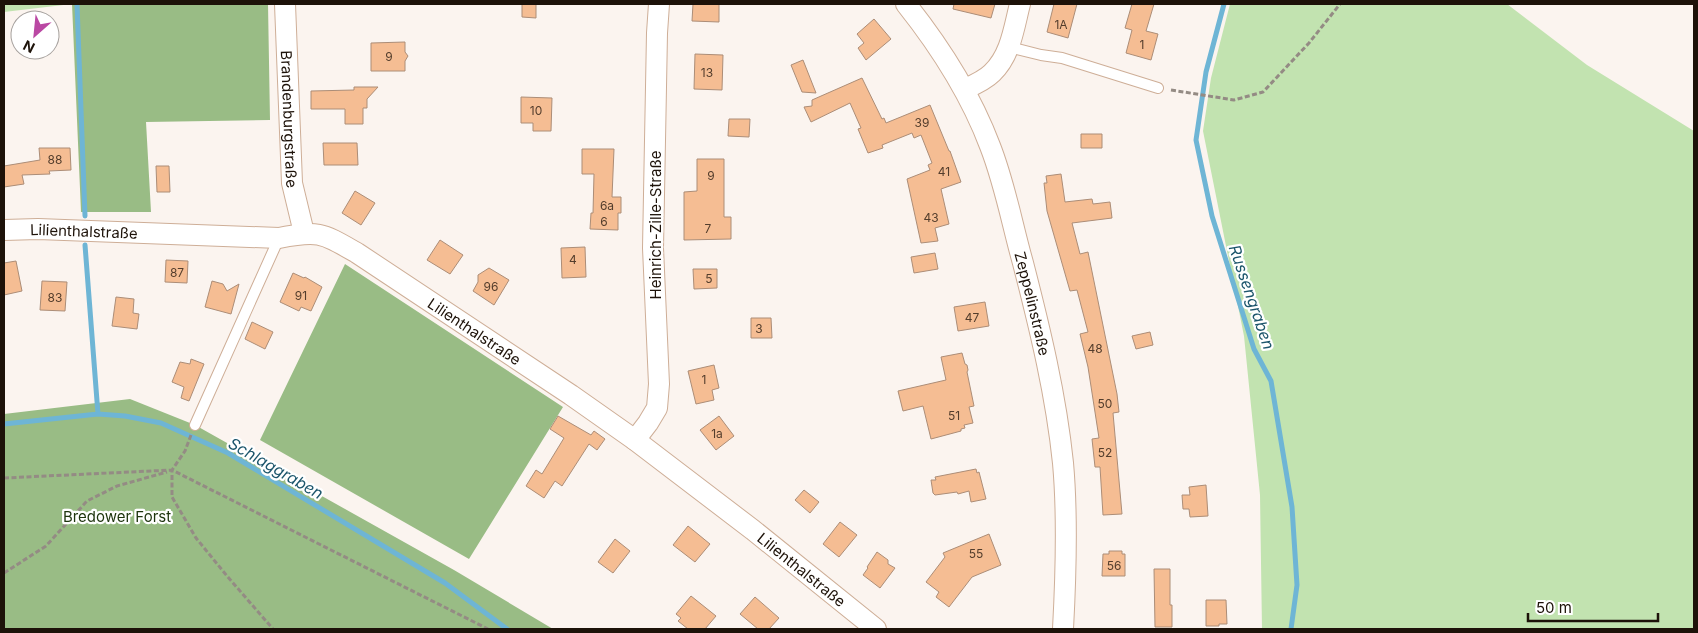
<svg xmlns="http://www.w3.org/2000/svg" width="1698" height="633" viewBox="0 0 1698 633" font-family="Inter,sans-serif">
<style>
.green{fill:#c2e3b0}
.forest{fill:#99bc85}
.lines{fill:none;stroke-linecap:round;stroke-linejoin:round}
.stream{stroke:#6eb5d5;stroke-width:5}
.building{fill:#f5bd93;stroke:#ac8d77}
.lane-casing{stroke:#ceae97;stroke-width:12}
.street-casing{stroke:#ceae97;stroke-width:22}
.path{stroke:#948b84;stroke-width:3;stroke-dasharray:5 2.5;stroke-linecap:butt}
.lane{stroke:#fff;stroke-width:10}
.street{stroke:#fff;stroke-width:20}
.labels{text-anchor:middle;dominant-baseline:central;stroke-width:4.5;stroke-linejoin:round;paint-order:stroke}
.number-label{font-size:12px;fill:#533d2c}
.street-label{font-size:15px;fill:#1d1209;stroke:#fff}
.park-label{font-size:15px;fill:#1d340d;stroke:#fff}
.water-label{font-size:16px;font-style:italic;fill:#1d566c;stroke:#fff}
</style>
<rect width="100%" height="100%" fill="#fbf4ef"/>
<!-- green -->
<path class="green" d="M4,4h68l-68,8z
M1230,4h277l80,61 107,66v498h-432l-2,-134 -16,-159 -41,-205 8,-53z"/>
<!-- forest -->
<path class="forest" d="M72,4h196l2,116 -124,2 5,90h-70z
M345,264l218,143 -94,152 -209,-119z
M130,399l65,26 259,145 99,59h-549v-215z"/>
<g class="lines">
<!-- stream -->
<path class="stream" d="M77,4l8,212
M1224,4l-18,68 -10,68 16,76 42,133 17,32 21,126 5,78 -6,44
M85,245l13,169
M4,424l94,-10 27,2 36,7 67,30 217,130 62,46"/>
</g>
<!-- building -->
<path class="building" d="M522,4h14v14l-14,-1z
M693,4h26v18l-27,-1z
M954,4h41l-4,14 -38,-9z
M1054,4h23l-9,34 -21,-6z
M1132,4h22l-8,27 12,3 -7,26 -25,-7 6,-23 -7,-2z
M874,19l17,20 -25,21 -8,-12 6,-5 -7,-9z
M405,42v10l3,4 -3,5v10h-34v-28z
M695,54l28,1 -1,35 -28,-1z
M803,60l13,33 -14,-1 -11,-27z
M862,78l20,41 2,-1 2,5 44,-18 19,46h1l11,31 -20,7 8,35 -14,4 3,13 -17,2 -14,-64 23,-9 -2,-5 4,-2 -11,-28 -7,3 -2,-5 -30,12 1,3 -15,5 -10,-24 3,-1 -11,-25 -39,19 -7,-15 8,-1v-6z
M354,87h24l-11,12v9h-4v16h-18v-15h-34v-18l43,-1z
M521,97l31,1 -1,33h-18v-8h-12z
M729,119h21l-1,18 -21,-1z
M1081,134h21v14h-21z
M323,143h34l1,22h-34z
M39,148h31l1,22 -22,1 1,3 -28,1 2,9 -20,3v-21l36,-6z
M582,149h32l-2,48h9v16h-3v17l-28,-1 1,-16h2l1,-39h-12z
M697,159h27v58h7v22l-47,1v-48l13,-1z
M156,166h13l1,26h-13z
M1061,174l4,28 27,-3 1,5 17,-2 2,16 -40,5 8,31 8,-2 29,142 2,18 -6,1 9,101 -19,1 -3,-48h-5l-3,-28 7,-1 -11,-71 -8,-33 8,-2 -11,-42 -7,1 -23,-80 -3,-28h3l-1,-7z
M355,191l20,12 -14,22 -19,-12z
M440,240l23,15 -13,19 -23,-14z
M585,247l1,30 -24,1 -1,-30z
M935,253l3,16 -24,4 -3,-16z
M166,260l22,1 -1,22 -22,-1z
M16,261l6,30 -18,4v-32z
M489,268l20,12 -15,25 -21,-14 5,-9v-7z
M693,269h24v19l-23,1z
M293,273l11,5 1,-1 17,10 -11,24 -10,-4 -2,4 -19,-9z
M42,281l25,1 -2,29 -25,-1z
M212,281l11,3 4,7 12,-7 -8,30 -26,-7z
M116,297l18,2 -1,14 6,1 -2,15 -25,-3z
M985,302l4,24 -31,5 -4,-24z
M751,318h20l1,20h-21z
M252,322l21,10 -8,17 -20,-10z
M1150,332l3,13 -17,4 -4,-13z
M962,353l3,11 2,1 1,5 -1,2 7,34 -5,1 4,16 -9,2 1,3 -4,1v2l-30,8 -8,-33 -20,5 -5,-20 48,-11 -5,-23z
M191,359l13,5 -15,37 -8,-3 3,-11 -12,-5 8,-20 10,2z
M714,365l5,23 -7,2 2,10 -18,4 -8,-33z
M558,416l33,19 3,-4 11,8 -8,11 -8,-6 -27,42 -7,-5 -11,17 -18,-12 10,-16 6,4 22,-36 -14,-9z
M719,416l15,20 -18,14 -16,-20z
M976,469l1,4 2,-1 7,27 -15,3 -2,-11 -11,3 -1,-2 -22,3 -2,-2 -2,-13h5l-1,-3z
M1206,485l2,31 -18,1 -1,-8h-6l-1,-14h8l-1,-8z
M804,490l15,12 -9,11 -15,-13z
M840,522l17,13 -18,22 -16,-13z
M688,526l22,18 -15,18 -22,-17z
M989,534l12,31 -29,12 -23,30 -13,-10 3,-5 -13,-10 19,-25 -2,-4z
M615,539l15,12 -17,22 -15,-11z
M1109,551h13v3h3v22h-23l1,-22h6z
M877,552l11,8v4l7,4 -15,20 -17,-13 5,-7 -1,-1z
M1154,569h16v36h2v22h-17z
M691,596l25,20 -11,13h-17l-10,-8 3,-3 -5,-4z
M755,597l24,21 -10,11h-11l-18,-15z
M1206,600h20l1,24h-8v2h-13z"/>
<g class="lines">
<!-- lane casing -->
<g class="lane-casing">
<path id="lane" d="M1009,47l32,8 21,3 96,30
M195,425l84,-187"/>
</g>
<!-- street casing -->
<g class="street-casing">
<g id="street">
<path id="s1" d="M285,4l7,179 12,50"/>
<path id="s2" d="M906,4c35,44 64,89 84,142 15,38 22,78 33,117 17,66 33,132 40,200 5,55 3,111 0,166"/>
<path d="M965,89c9,-4 20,-9 27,-16 19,-18 22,-46 28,-69"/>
<path id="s3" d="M4,230l34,-1 241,9c40,-8 43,-5 78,15l214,142 64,45 118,90 123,99"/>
<path d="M635,440l13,-17 9,-15 2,-24 -6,-136 4,-215 2,-29"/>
</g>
</g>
<!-- path -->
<path class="path" d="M1171,90l63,10 29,-8 46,-49 31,-39
M191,435l-6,16 -13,19v27l24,41 31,38 46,53
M4,478l168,-8 316,159
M4,573l42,-27 41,-45 30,-15 50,-14"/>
<!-- lane -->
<use href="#lane" class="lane"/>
<!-- street -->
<use href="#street" class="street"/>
</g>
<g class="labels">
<!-- number labels -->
<g class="number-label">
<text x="1061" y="24">1A</text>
<text x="1142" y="44">1</text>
<text x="389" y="56">9</text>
<text x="707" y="72">13</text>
<text x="536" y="110">10</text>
<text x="922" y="122">39</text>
<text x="55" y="159">88</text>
<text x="944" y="171">41</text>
<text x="711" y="175">9</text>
<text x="607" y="205">6a</text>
<text x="931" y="217">43</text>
<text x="604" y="221">6</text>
<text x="708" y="228">7</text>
<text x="573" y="259">4</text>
<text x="177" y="272">87</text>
<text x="709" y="278">5</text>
<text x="491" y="286">96</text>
<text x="301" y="295">91</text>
<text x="55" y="297">83</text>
<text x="972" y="317">47</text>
<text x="759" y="328">3</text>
<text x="1095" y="348">48</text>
<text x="704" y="379">1</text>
<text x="1105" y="403">50</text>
<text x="954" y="415">51</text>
<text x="717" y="433">1a</text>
<text x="1105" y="452">52</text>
<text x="976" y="553">55</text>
<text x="1114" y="565">56</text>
</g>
<!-- street labels -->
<g class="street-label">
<text stroke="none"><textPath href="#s1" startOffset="115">Brandenburgstraße</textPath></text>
<text transform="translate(655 225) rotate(-90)">Heinrich-Zille-Straße</text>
<text stroke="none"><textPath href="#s3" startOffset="80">Lilienthalstraße</textPath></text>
<text stroke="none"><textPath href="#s2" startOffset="329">Zeppelinstraße</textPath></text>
<text stroke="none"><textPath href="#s3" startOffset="499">Lilienthalstraße</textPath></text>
<text stroke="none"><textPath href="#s3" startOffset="904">Lilienthalstraße</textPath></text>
</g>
<!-- park labels -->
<g class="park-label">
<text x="117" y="516">Bredower Forst</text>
</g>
<!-- water labels -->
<g class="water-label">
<text transform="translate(1252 297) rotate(71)">Russengraben</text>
<text transform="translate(276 468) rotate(30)">Schlaggraben</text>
</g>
</g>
<!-- border -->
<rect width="1698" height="633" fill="none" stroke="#1d1209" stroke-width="10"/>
<!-- north arrow -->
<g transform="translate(35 35) rotate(207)"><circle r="24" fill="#ffffff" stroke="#a5a09d"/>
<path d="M0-4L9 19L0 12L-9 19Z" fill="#ba48a3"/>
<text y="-8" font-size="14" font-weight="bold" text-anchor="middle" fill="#1d1209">N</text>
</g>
<!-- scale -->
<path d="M1528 613v8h130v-8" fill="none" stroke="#1d1209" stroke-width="2.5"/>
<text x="1536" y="613" font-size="15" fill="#1d1209" stroke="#ffffff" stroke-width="4" paint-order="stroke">50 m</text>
</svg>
